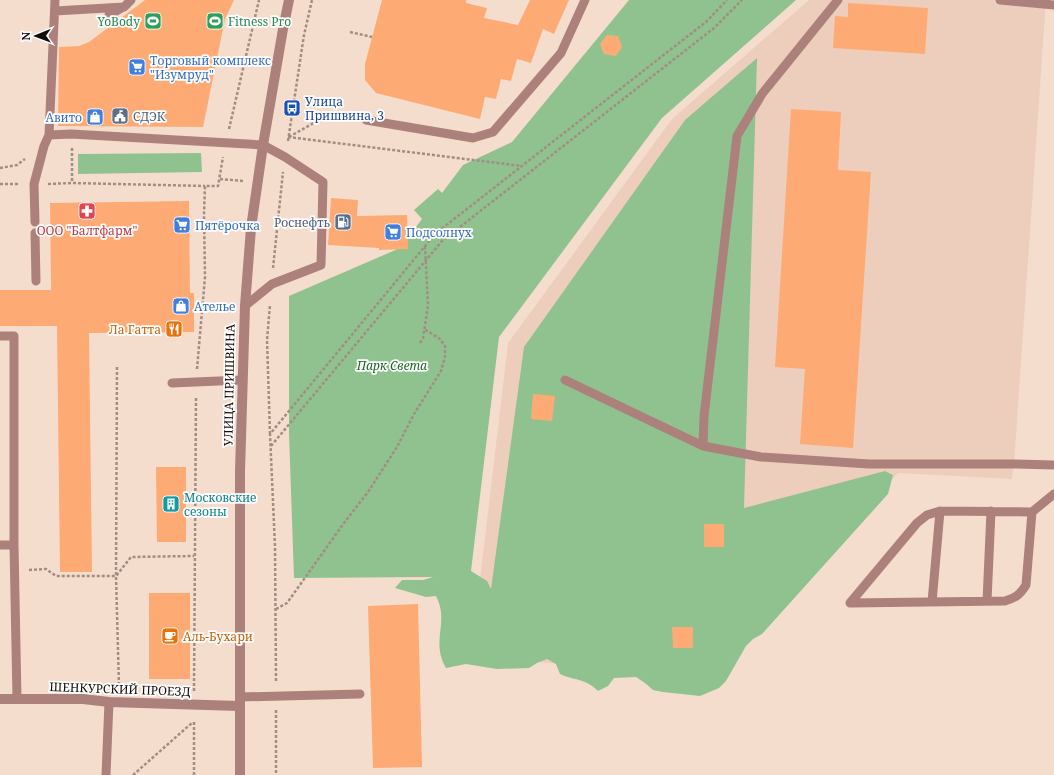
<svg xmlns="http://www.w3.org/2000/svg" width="1054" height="775" viewBox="0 0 1054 775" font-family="'Noto Serif',serif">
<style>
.built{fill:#edcebc}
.green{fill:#90c290}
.building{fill:#feaa75}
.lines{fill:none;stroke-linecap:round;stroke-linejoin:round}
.path{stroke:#a08e83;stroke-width:2.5;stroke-dasharray:3 2;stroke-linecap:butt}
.service{stroke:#ac817c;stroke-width:9}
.minor{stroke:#ac817c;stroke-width:10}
.tertiary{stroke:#ac817c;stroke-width:10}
.labels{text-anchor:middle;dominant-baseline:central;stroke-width:3.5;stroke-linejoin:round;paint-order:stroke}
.leisure-label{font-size:12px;fill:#27864d;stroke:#fff;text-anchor:end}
.shop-label{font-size:12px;fill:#366cbe;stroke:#fff;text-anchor:start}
.transit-label{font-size:12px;fill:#164399;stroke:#fff;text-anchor:start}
.service-label{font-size:12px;fill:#4e5e75;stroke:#fff;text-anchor:start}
.health-label{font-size:12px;fill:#be3a42;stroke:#fff}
.food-label{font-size:12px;fill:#c56008;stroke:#fff;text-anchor:end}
.park-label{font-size:12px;font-style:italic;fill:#1b6323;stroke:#fff}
.street-label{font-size:12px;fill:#140c08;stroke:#fff}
.culture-label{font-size:12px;fill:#0d838f;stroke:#fff;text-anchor:start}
</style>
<rect width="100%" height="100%" fill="#f5ddce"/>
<!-- built -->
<path class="built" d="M809,0h237l-32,464 -2,15 -114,-6 -181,205 -246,-22 37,-313 164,-224z"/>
<!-- green -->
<path class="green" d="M629,0h167l-134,118 -163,219 -28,234 16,10 4,8 33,-242 161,-227 72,-62 -13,450 141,-37 8,4 -5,19 -126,140 -9,5 -7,7 -20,35 -7,7 -19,8 -37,-4 -10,-2 -8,-7 -9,-6 -22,1 -6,8 -10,5c-13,-13 -23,-10 -38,-17l-4,-10 -9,-5 -10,4 -8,5 -32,1 -31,-5 -20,4c-16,-28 4,-45 -10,-72l-10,1 -31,-9 7,-8h21l10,-3 -139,1 -5,-145v-137l111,-48 22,-29 -8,-9 24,-21 4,4 21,-28 49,-23z
M201,153l1,19 -124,2v-20z"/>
<!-- building -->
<path class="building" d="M145,0h89l-9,19 -22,108 -145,-1 1,-79 20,-1 10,-4z
M382,0h84v3l21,5 -3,10 34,7 12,-25h39l-15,34 -11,-5 -12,34 -14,-4 -6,22 -10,-2 -5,20 -11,-2 -5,22 -104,-26 -11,-13v-16z
M848,3l80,5 -3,46 -92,-6 2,-32 13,1z
M607,35l11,1 4,11 -6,9 -12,-2 -4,-10z
M791,109l50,3 -3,58 33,2 -18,276 -53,-4 5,-75 -30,-2z
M331,198l27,2 -1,16 50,-1 1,34 -29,1v-2l-51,-3z
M189,201l1,92h4v39l-105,1 3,239h-32l-3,-246h-57v-36h51l-1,-87z
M533,394l22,2 -3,25 -21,-2z
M156,467h30v75h-29z
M704,524h20v23h-20z
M149,593h41v86h-41z
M418,604l4,163 -49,1 -5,-162z
M672,627h21v21h-20z"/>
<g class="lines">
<!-- path -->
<path class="path" d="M350,32l22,5
M229,129l30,-129
M288,137l234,29
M289,137l28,-16 18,-5
M288,141l16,-106 8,-35
M72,148v35
M0,168l17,-3 8,-6
M220,179l23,2
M0,184h19
M48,184l24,-1 133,3
M273,268l10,-96
M420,343l3,-5 5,-32 -3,-60
M117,367l-1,209 3,111
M197,369l8,-92 -1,-63 1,-28h13l5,-29
M270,434l-3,-94 3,-35
M271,446l171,-205 272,-213 28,-28
M29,570l17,-1 10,7h60l15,-19 63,-1
M276,609l11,-6 57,-80 24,-31 29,-45 17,-33 27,-43 4,-14v-11l-5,-7 -16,-10
M276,681l-1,-134 -5,-113 165,-200 272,-213 20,-21
M194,691l2,-295
M276,710v65
M133,775l60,-53
M194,775v-55"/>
<!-- service -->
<path class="service" d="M1000,0l54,5
M55,11l69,-4 7,-7
M109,15l14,-8
M366,120l107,18 20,-6 68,-79 24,-53
M49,135l22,-1 192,11 22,12 38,25 -2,83 -49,19 -27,22
M35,222l-1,-38 10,-38 5,-11 6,-135
M35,233l1,48
M0,336h14v209l3,154
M565,380l138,66 58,11 108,7h145l40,1
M172,383l70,-3
M703,446l1,-30 33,-280 25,-42 76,-94
M1032,512l-6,73c-6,10 -11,13 -21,16l-155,2 67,-80 10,-8 13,-4 92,1 22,-18
M0,545h14
M987,601l4,-90
M932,602l8,-91
M240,697l120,-3
M106,775l3,-73"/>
<!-- minor -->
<path class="minor" d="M0,699h83l26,3 130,4"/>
<!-- tertiary -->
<path class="tertiary" d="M240,775v-304l5,-165 6,-78 12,-83 20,-116 6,-29"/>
</g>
<!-- icons -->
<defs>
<g id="stadium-square" transform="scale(0.9)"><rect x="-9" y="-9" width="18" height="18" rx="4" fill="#2e9e5b" stroke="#fff"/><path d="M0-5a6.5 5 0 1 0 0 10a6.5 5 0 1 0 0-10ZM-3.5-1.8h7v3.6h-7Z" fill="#fff"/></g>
<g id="supermarket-square" transform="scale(0.9)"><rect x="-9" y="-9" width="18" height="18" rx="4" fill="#3f7fe0" stroke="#fff"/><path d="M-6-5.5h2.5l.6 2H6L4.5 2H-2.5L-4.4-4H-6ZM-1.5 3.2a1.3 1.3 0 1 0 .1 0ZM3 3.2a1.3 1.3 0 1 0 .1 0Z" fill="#fff"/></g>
<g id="bus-square" transform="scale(0.9)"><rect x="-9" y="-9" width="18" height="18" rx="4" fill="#1a4fb4" stroke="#fff"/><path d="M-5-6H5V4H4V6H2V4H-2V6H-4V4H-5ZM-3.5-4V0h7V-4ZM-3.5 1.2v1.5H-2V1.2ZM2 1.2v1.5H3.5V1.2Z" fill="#fff"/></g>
<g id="civic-square" transform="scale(0.9)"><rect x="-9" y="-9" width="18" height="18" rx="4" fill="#5c6f8a" stroke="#fff"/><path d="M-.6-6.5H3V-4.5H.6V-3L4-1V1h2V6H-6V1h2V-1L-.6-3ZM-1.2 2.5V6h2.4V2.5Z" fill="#fff"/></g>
<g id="shop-square" transform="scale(0.9)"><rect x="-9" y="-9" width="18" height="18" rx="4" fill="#3f7fe0" stroke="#fff"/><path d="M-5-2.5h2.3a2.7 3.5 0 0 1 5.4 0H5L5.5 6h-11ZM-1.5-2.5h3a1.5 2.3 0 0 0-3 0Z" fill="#fff"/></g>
<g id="pharmacy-square" transform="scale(0.9)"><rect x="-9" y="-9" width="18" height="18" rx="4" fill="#e0444e" stroke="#fff"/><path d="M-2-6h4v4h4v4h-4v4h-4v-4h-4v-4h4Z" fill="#fff"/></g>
<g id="fuel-square" transform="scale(0.9)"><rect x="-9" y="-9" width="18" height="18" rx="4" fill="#5c6f8a" stroke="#fff"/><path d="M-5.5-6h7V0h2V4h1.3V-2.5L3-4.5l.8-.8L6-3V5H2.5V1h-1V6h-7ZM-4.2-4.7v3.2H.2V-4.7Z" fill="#fff"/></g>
<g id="restaurant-square" transform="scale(0.9)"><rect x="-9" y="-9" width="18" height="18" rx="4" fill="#e8710a" stroke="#fff"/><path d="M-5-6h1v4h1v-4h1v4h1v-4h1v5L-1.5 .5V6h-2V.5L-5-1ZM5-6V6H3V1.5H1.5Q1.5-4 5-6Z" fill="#fff"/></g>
<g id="building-square" transform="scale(0.9)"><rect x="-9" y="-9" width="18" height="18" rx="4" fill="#0f9aa8" stroke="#fff"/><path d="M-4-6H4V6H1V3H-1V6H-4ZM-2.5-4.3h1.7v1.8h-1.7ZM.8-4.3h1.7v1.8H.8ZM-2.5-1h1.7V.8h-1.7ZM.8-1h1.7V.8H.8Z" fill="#fff"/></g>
<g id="cafe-square" transform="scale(0.9)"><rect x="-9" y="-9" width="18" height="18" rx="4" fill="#e8710a" stroke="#fff"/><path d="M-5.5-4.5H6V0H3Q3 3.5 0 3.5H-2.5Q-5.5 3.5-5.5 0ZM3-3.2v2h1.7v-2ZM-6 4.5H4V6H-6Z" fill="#fff"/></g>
</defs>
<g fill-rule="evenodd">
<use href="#stadium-square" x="153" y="21"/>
<use href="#stadium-square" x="215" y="21"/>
<use href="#supermarket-square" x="137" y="67"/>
<use href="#bus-square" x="292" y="108"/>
<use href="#civic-square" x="120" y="116"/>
<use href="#shop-square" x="95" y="117"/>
<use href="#pharmacy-square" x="87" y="211"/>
<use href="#fuel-square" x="343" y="222"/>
<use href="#supermarket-square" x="182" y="225"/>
<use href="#supermarket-square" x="393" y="232"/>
<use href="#shop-square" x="181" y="306"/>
<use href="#restaurant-square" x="174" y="329"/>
<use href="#building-square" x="171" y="504"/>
<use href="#cafe-square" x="170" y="636"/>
</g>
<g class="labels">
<!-- leisure labels -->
<g class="leisure-label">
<text x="140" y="21">YoBody</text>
<text x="228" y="21" text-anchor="start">Fitness Pro</text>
</g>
<!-- shop labels -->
<g class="shop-label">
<text x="150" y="60">Торговый комплекс<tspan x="150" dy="14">"Изумруд"</tspan></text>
<text x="82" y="117" text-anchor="end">Авито</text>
<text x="195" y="225">Пятёрочка</text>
<text x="406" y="232">Подсолнух</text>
<text x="194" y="306">Ателье</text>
</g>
<!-- transit labels -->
<g class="transit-label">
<text x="305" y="101">Улица<tspan x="305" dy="14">Пришвина, 3</tspan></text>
</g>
<!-- service labels -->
<g class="service-label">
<text x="133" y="116">СДЭК</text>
<text x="330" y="222" text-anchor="end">Роснефть</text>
</g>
<!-- health labels -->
<g class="health-label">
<text x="87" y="230">ООО "Балтфарм"</text>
</g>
<!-- food labels -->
<g class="food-label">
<text x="161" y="329">Ла Гатта</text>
<text x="183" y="636" text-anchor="start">Аль-Бухари</text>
</g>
<!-- park labels -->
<g class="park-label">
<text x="392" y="365">Парк Света</text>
</g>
<!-- street labels -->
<g class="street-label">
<text transform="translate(229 385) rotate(-89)">УЛИЦА ПРИШВИНА</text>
<text transform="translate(120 689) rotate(2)">ШЕНКУРСКИЙ ПРОЕЗД</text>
</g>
<!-- culture labels -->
<g class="culture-label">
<text x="184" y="497">Московские<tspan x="184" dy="14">сезоны</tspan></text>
</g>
</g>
<!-- north arrow -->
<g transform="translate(36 36) rotate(269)" stroke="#ffffff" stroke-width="3" paint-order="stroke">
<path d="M0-3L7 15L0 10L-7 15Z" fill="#140c08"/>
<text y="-6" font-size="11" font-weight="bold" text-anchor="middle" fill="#140c08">N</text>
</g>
</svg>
